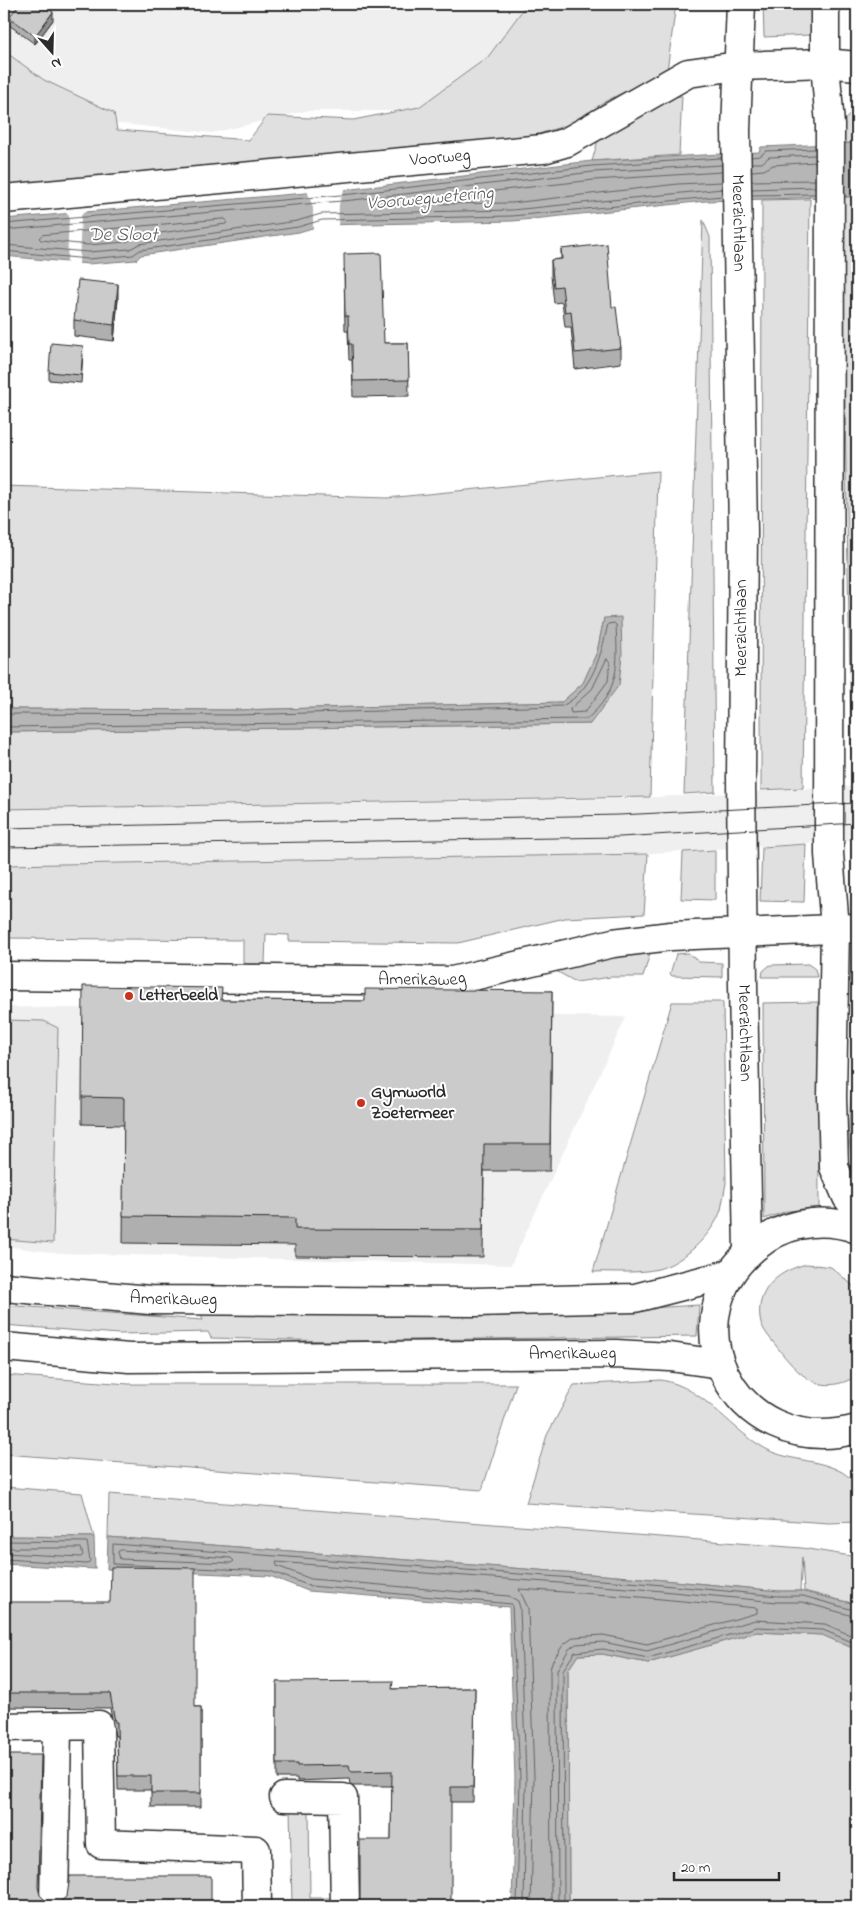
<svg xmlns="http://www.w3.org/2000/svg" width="861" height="1910" viewBox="0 0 861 1910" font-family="'Indie Flower',sans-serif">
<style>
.built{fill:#efefef}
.green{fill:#e0e0e0;stroke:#868686}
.water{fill:#b6b6b6;stroke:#7e7e7e}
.pier{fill:#fff}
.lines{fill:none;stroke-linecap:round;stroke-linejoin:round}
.shore{stroke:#636363;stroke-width:1}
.minor-casing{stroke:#2b2b2b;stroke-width:31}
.tertiary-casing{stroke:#2b2b2b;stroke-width:31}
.secondary-casing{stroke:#2b2b2b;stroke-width:31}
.minor{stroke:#fff;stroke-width:28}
.tertiary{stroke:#fff;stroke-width:28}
.secondary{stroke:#fff;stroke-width:28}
.tram{stroke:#2b2b2b;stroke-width:1}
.wall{fill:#afafaf;stroke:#2b2b2b}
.shaded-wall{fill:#8e8e8e;stroke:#2b2b2b}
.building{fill:#cbcbcb;stroke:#2b2b2b}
.poi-dot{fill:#c8321e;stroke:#fff;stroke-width:2}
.labels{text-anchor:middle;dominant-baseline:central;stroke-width:4;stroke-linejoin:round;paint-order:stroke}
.street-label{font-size:18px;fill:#2b2b2b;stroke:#fff}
.poi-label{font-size:18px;font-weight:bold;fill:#2b2b2b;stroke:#fff;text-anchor:start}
.water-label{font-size:19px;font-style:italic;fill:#5c5c5c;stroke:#fff}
</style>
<rect width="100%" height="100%" fill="#fff"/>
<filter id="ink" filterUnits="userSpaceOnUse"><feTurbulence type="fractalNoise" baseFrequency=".02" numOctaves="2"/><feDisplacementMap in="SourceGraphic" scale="10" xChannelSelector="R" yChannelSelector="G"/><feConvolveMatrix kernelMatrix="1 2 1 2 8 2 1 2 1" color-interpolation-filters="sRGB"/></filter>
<g filter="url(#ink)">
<!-- built -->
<path class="built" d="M4,4h529l-36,58 -77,49h-115l-93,22 -101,-10 -107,-64z
M857,786v54l-236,15 -617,10v-56l615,-10z
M4,1007l622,10 -115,248 -453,-12 -54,-7z"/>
<!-- green -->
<path class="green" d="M527,4h149l-9,67 -61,30 -32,22 -42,13 -528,50v-135l40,29 70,33 3,17 132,10 18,-24 86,4 66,-13 69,-50z
M763,4h52l-1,21 -3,10 -47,2z
M675,96h7l-3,59 -87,6 6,-21z
M857,108v35h-18l1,-19z
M857,196v588h-5l-11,-586z
M810,199l-7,589 -42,2 1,-590z
M703,220l7,17 5,555 -31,2z
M658,471l-8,326 -646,12v-77l586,-8 14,-106 -7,34 -14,31 -21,19 -326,8 -232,-1v-223l383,12z
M806,844l-2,58 -44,-1 2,-54z
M715,850v50l-34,-1 2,-47z
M648,854l-4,60 -79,4 -107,25 -169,-2v-6l-23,-1 -1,30h-22v-24l-239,-2v-73z
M651,950l-8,27h-32l-35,5 -20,-11 63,-16z
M688,953l11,9 23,1v14l-50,-1 -2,-2 6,-20z
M808,964l7,5 2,8h-55l1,-6 7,-6z
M672,1002h51l3,181c-2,9 -3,18 -5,27 -8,24 -38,53 -63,59 -20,5 -44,2 -65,3z
M818,1002l1,207 -32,2 -23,8 -1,-216z
M852,1003h5v167c-13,-26 -7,-55 -5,-83 2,-28 0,-57 0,-84z
M4,1020l40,1 14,7 -5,215 -49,-4z
M807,1264l24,3 26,22v87c-35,20 -55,3 -77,-25 -7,-10 -18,-20 -20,-32 -4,-31 20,-49 47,-55z
M4,1305l199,15 -3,-8 315,4 184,-11 -2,31 -362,5 -124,-3 -3,-6 -89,2 -115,-9z
M4,1375l125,9h387l-34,106 -478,-36z
M661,1380c45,7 70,53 111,72 22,9 49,8 70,20 5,3 10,8 15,11v39l-28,1 -303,-20 21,-68 27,-50z
M4,1487l78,6 12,44 -90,-1z
M109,1494l693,54 55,9v50l-6,-4 -47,-12 -2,-34 -2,34h-21l-137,-13 -534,-41z
M756,1632l67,3 34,15v256h-288l-1,-236 10,-15 24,-1 46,9z
M290,1808l19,1 1,89h23v8h-41z"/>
<!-- water -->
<path class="water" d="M857,143v53l-151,5 -193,20 -191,4 -23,7 -158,23 -5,5 -48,4 -84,-8v-37l348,-30 240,-28 167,-9 2,-5z
M621,617l1,38 -3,30 -29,39 -586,8v-23l232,1 326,-8 21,-19 14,-31 7,-34z
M4,1536l90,1 1,32 -91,-5z
M108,1537l534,41 137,13h21l51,12 6,4v43l-35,-15 -65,-3 -109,31 -46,-9 -24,1 -10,15 1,236h-57l3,-128 -6,-171 -201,-16 -38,-15 -163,-7z"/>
<!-- pier -->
<path class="pier" d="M345,187l-6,17 -1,23 -25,3v-22l-6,-18z
M85,210l-4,6 -2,49 -12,-1 2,-48 -4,-4z"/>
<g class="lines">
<!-- shore -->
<path class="shore" d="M751,157l9,-1 6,-5 49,-2
M752,163h10l7,-6 46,-2
M752,171l12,-1 9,-5 42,-3
M722,172l-128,8 -172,19 -2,3 3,2 89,-1 166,-19 44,-2
M752,181l63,-1
M752,189l63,-2
M752,195l63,-1
M225,219l2,2 -1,3 -88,12 -12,6 -38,3 -47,-5 -2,-2 3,-3z
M4,224l348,-30 240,-28 129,-8
M4,230l349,-30 240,-28 129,-7
M4,245l84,7 42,-3 9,-5 158,-23 24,-7 191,-4 210,-21
M4,251l84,8 45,-4 7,-5 158,-23 24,-7 190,-4 210,-20
M607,659l3,3 -2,19 -23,31 -14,1 -1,-4 22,-20z
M4,714l232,1 326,-9c31,-16 39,-51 46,-82l6,-1 2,2c2,40 4,65 -29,94l-583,8
M4,1541l83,1 3,19 -3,3 -83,-5
M4,1548h77l2,7 -2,2 -77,-4
M121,1550l110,8 3,3 -3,2 -111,-4 -2,-7z
M153,1566l-40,-2v-20l528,39 137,13h25l54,15
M196,1568l74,3 40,15 202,18 8,174 -3,128
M524,1906l2,-128 -6,-170 -2,-7 -9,-5 -198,-17 -34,-13 -1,-4 365,27 136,13h25l55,15
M531,1906l3,-128 -6,-170 -9,-19 121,8 117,11v5l-110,31 -44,-9 -29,2 -11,8 -11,17 -2,8 1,236
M558,1906l-1,-236 12,-21 7,-5 27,-2 44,9 108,-31 70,4 32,14
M564,1906l-1,-236 12,-18 28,-3 45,9 109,-31 66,3 34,14"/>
<!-- minor casing -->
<g class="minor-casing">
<g id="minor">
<path d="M825,63l32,3"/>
<path id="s1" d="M4,199l539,-50 24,-7 121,-69 50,-7"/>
<path id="s2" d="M4,976l448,5 161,-38 58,-7 186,-8"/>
<path d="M4,1727l95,-2 2,119 155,6 1,56"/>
<path d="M284,1797l59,1 2,108"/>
<path d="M54,1906l3,-180"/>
</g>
</g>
<!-- tertiary casing -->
<g class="tertiary-casing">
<g id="tertiary">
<path id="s3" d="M741,4l-5,126 7,402 -2,246 2,207 5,266"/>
<path d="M825,4v59l5,62 -1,729 6,74 -3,169 2,70 13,30 10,13"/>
<path d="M738,66l87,-3"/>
</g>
</g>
<!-- secondary casing -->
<g class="secondary-casing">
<g id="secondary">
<path d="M857,1229c-29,-11 -65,-8 -91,10 -107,72 -34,224 91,190"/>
<path id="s4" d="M4,1287l146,13 325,2 160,-4 94,-24"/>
<path id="s5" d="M4,1347l125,11 487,-4 54,3 50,7"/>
</g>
</g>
<!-- minor -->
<use href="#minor" class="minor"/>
<!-- tertiary -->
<use href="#tertiary" class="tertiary"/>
<!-- secondary -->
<use href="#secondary" class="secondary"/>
<!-- tram -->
<path class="tram" d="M4,828l615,-13 238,-12
M4,847l616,-10 237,-14"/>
</g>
<!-- wall -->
<path class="wall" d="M9,17l44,3 -18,24 -26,-19z
M561,249l51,58 9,41v15l-46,6 -4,-42h-6l-3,-25 -8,1 -3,-27v-16l10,-1z
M344,269l40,74h24l1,53 -56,1 -1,-37h-3l-1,-29h-3z
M118,299l-4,42 -40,-5v-16z
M83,354l-2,29 -32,-3v-8z
M552,991l-2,180h-66l-1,86 -188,-1v-11l-172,-2 1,-118 -42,-1v-27l140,-97 143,1z
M4,1602l191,105h6v100h-50v-17h-33l-1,-54h-2l-5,-28 -106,-1z
M277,1682l115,7 83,-1 -2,114h-22l-91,104 31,-66 1,-54h-40l-2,-2 -1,-5 -52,2v-3h-20z"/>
<!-- shaded-wall -->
<path class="shaded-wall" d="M53,12v8l-18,24v-8z
M118,284v15l-4,42v-16z"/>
<!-- building -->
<path class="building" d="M20,4h22l11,8 -18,24 -26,-19z
M607,244l5,63h4l5,41 -46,5 -4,-42 -6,1 -3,-26 -8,1 -3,-27 11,-1 -1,-10z
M381,253l3,90h24l1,37 -56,1 -1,-37h-3l-1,-28h-3l-1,-62z
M78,280l40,4 -4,41 -40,-5z
M51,343l32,3 -2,29 -32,-3z
M83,986l139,2 -1,12 144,1v-12l187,2 -2,153h-66l-1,86 -188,-1v-11l-172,-2 1,-118 -42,-1z
M111,1567l84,1v139h6v86h-50v-17h-33l-1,-54h-2l-5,-29h-106v-91h106z
M393,1681l-1,8 83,-1 -2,99h-22v119h7h-98v-66h31l1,-69 -40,1 -2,-2 -1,-5 -52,1v-2h-20v-82z
M4,1755h37l-3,132 2,8 6,6 8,2 7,-2 6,-5 3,-20h141v30h-207z"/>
</g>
<!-- markers -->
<g class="poi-dot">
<circle cx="129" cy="996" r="5"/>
<circle cx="361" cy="1103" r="5"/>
</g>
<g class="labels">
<!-- street labels -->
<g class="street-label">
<text stroke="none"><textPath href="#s1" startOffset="438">Voorweg</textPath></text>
<text stroke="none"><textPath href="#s3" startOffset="219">Meerzichtlaan</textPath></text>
<text transform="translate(742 628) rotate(-90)">Meerzichtlaan</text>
<text stroke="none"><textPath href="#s2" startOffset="418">Amerikaweg</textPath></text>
<text stroke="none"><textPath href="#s3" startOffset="1029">Meerzichtlaan</textPath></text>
<text stroke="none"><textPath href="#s4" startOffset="170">Amerikaweg</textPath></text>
<text stroke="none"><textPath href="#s5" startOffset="569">Amerikaweg</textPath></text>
</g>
<!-- poi labels -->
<g class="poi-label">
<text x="139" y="996">Letterbeeld</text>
<text x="371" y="1093">Gymworld<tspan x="371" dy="21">Zoetermeer</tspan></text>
</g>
<!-- water labels -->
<g class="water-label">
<text transform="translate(430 199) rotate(-5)">Voorwegwetering</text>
<text x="123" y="235">De Sloot</text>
</g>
</g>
<!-- margin -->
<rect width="861" height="1910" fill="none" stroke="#fff" stroke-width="20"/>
<rect x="10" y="10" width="841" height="1890" fill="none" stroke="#2b2b2b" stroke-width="2" filter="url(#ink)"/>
<!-- north arrow -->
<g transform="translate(52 52) rotate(160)" stroke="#ffffff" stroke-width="4" paint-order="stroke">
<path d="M0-4L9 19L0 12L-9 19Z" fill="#2b2b2b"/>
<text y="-8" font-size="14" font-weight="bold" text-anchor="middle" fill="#2b2b2b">N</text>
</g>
<!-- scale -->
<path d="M674 1872v8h105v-8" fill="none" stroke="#2b2b2b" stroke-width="2.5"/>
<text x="681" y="1872" font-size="15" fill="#2b2b2b" stroke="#ffffff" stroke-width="4" paint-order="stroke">20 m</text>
</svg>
